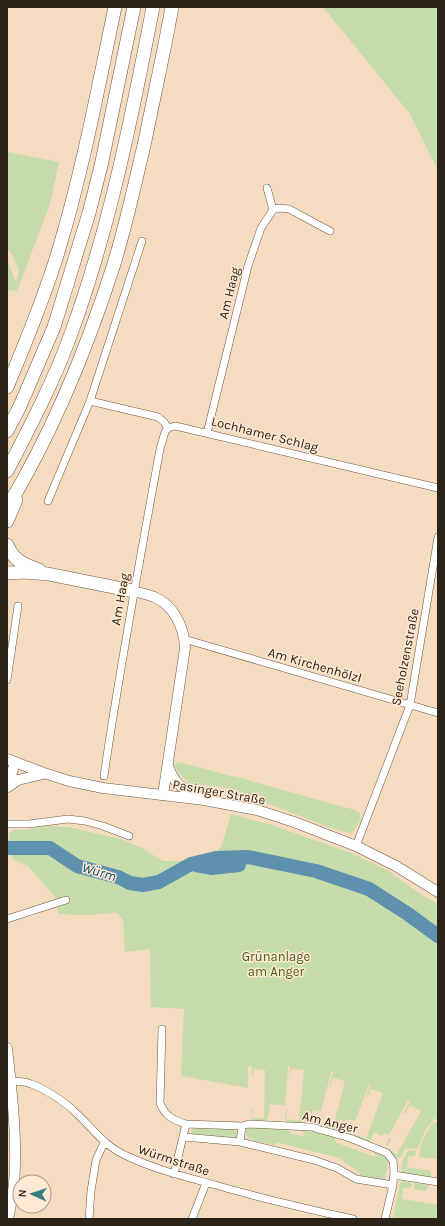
<svg xmlns="http://www.w3.org/2000/svg" width="445" height="1226" viewBox="0 0 445 1226" font-family="Karla,sans-serif">
<style>
.green{fill:#c6dcab}
.lines{fill:none;stroke-linecap:round;stroke-linejoin:round}
.river{stroke:#5e91ad;stroke-width:14}
.street-casing{stroke:#6e5840;stroke-width:8}
.secondary-casing{stroke:#6e5840;stroke-width:11}
.highway-casing{stroke:#6e5840;stroke-width:14}
.street{stroke:#fff;stroke-width:7}
.secondary{stroke:#fff;stroke-width:10}
.highway{stroke:#fff;stroke-width:13}
.labels{text-anchor:middle;dominant-baseline:central;stroke-width:3;stroke-linejoin:round;paint-order:stroke}
.street-label{font-size:13px;fill:#2b2218;stroke:#ffe9d4}
.park-label{font-size:13px;fill:#475f1a;stroke:#ffe9d4}
.water-label{font-size:14px;font-style:italic;fill:#0e5270;stroke:#ffe9d4}
</style>
<rect width="100%" height="100%" fill="#f5dbc0"/>
<!-- green -->
<path class="green" d="M323,7h115v164l-28,-57z
M7,152l52,10 -9,42 -33,87 -10,-1v-31l9,24 3,-12 -6,-15 -6,-8z
M178,762l53,14 15,3 4,2 105,29 5,4 1,6c-4,4 -5,9 -9,13l-16,-3 -106,-41 -17,-3 -23,-2 -12,-12 -4,-8z
M231,814l41,11 79,28 36,17 35,25 16,9v217l-5,-3v3l-7,8 -9,20 -11,-1 -6,10h-3l-11,-7v-5l3,-8 2,1 -5,9 11,6 24,-43 -11,-6 -6,10 -1,-1 7,-13 -2,-1 -19,35 -5,-2 -2,3 -8,-4 -3,8 -5,3 -12,-5 -1,-6 3,-8 2,1 -4,9 12,5 17,-46 -12,-4 -4,9h-1l4,-12 -1,-1 -14,36 -8,-2 -2,2 -5,-1 -2,8 -4,3 -13,-3 -1,-6 2,-8h1l-2,11 12,3 12,-47 -12,-3 -3,9 -1,-1 4,-14h-2l-10,39 -8,-1 -1,3 -7,-1 -2,8 -3,4 -13,-1 -2,-6 1,-7h1l-1,9 13,2 5,-51 -13,-1 -2,11 1,-14h-2l-3,40 -15,-2 -2,12 -3,6 -12,-1 -2,-4v-9h1v10h12l1,-48 -11,-1 -1,8h-1v-11h-4v22l-67,-12 3,-67 -33,-2 -1,-58 -25,3 -2,-32 -6,-7 -30,2 -29,-1 -3,-17 -27,-31 -15,-7 -2,-5 -2,-19 4,-6 13,1 19,-4 23,1 53,12 19,8 23,14h22l31,-8 6,-8z
M434,1122h4v37l-19,-2c1,-13 7,-25 15,-35z
M201,1126l2,2 29,1 4,3 2,4 -4,3 -40,-4 -3,-3 2,-5z
M248,1127l39,2 4,5 13,2 -1,-6 31,7 3,6 38,14v-4l12,5 1,7 -3,14h-11l-14,-3v-3l-21,-15 -63,-16v3l-25,-5 -6,-6z
M408,1150l8,1v2l-2,3h-6l-1,11 23,4 1,3v4l-27,-4 -3,-4 2,-10z
M403,1181l9,2v3l-3,2h-6l-1,11 36,6v14h-44l-1,-1 7,-35z
M414,1183l14,2v3l-3,3 -11,-2z"/>
<g class="lines">
<!-- river -->
<path class="river" d="M7,848h43l27,18 41,11 12,6 13,2 16,-3 32,-18 25,-6 32,-1 68,14 53,18 39,25 30,22
M196,865l16,3 27,-3"/>
<!-- street casing -->
<g class="street-casing">
<path id="street" d="M267,188l6,22
M90,401l68,16 6,5 4,6
M168,428l7,-2 9,2 254,60
M207,433l41,-167 13,-38 12,-18 5,-2 11,1 41,22
M48,501l42,-100 52,-160
M184,639l254,74
M7,680l11,-74
M104,776c16,-110 36,-218 56,-327l5,-17 3,-4
M7,824h22l39,-5 17,2 18,5 26,10
M356,846l54,-141 28,-168
M7,919l59,-19
M162,1029l-2,74c5,13 13,17 26,21l-12,50
M10,1081c7,0 14,0 21,3 11,3 34,18 43,27 20,18 29,35 55,46 28,13 57,20 86,28 46,13 92,24 138,34
M186,1124l56,2 7,-2 62,3 39,11 37,15 6,8 1,9 -1,15 -8,34
M184,1137l56,5 74,18 23,8 19,11 37,6
M240,1142l2,-16
M394,1175l44,7
M89,1219l2,-28 5,-31 8,-17
M192,1219l14,-36"/>
</g>
<!-- secondary casing -->
<g class="secondary-casing">
<path id="secondary" d="M133,591c7,2 15,3 21,6 20,8 30,30 31,51l-22,147
M7,759l37,14 25,8 34,7 101,12 53,10 37,12 62,24 40,20 42,26
M168,766c7,19 14,22 31,31
M8,787l10,-7 25,-6
M8,787l7,-25
M7,1048c4,38 9,77 8,116 0,19 -3,37 -7,55"/>
</g>
<!-- highway casing -->
<g class="highway-casing">
<path id="highway" d="M7,387c19,-45 38,-91 52,-138 24,-80 39,-161 56,-242
M7,431l13,-25 34,-79 35,-114 12,-47 33,-159
M7,471c24,-46 48,-92 65,-140 38,-105 60,-215 81,-324
M7,508c46,-76 79,-157 106,-241 13,-41 22,-84 32,-126 9,-45 19,-89 27,-134
M7,521l9,-21
M7,545c7,16 16,19 32,25
M7,573l18,-1 23,2 85,17"/>
</g>
<!-- street -->
<use href="#street" class="street"/>
<!-- secondary -->
<use href="#secondary" class="secondary"/>
<!-- highway -->
<use href="#highway" class="highway"/>
</g>
<g class="labels">
<!-- street labels -->
<g class="street-label">
<text transform="translate(229 293) rotate(-76)">Am Haag</text>
<text transform="translate(265 434) rotate(14)">Lochhamer Schlag</text>
<text transform="translate(120 599) rotate(-80)">Am Haag</text>
<text transform="translate(405 657) rotate(-79)">Seeholzenstraße</text>
<text transform="translate(315 665) rotate(16)">Am Kirchenhölzl</text>
<text transform="translate(219 792) rotate(10)">Pasinger Straße</text>
<text transform="translate(330 1122) rotate(14)">Am Anger</text>
<text transform="translate(174 1160) rotate(18)">Würmstraße</text>
</g>
<!-- park labels -->
<g class="park-label">
<text x="276" y="956">Grünanlage<tspan x="276" dy="15">am Anger</tspan></text>
</g>
<!-- water labels -->
<g class="water-label">
<text transform="translate(99 872) rotate(17)">Würm</text>
</g>
</g>
<!-- border -->
<rect width="445" height="1226" fill="none" stroke="#2b2218" stroke-width="16"/>
<!-- north arrow -->
<g transform="translate(32 1194) rotate(273)"><circle r="19" fill="#ffe9d4" stroke="#aa9989"/>
<path d="M0-3L7 15L0 10L-7 15Z" fill="#357e82"/>
<text y="-6" font-size="11" font-weight="bold" text-anchor="middle" fill="#2b2218">N</text>
</g>
</svg>
